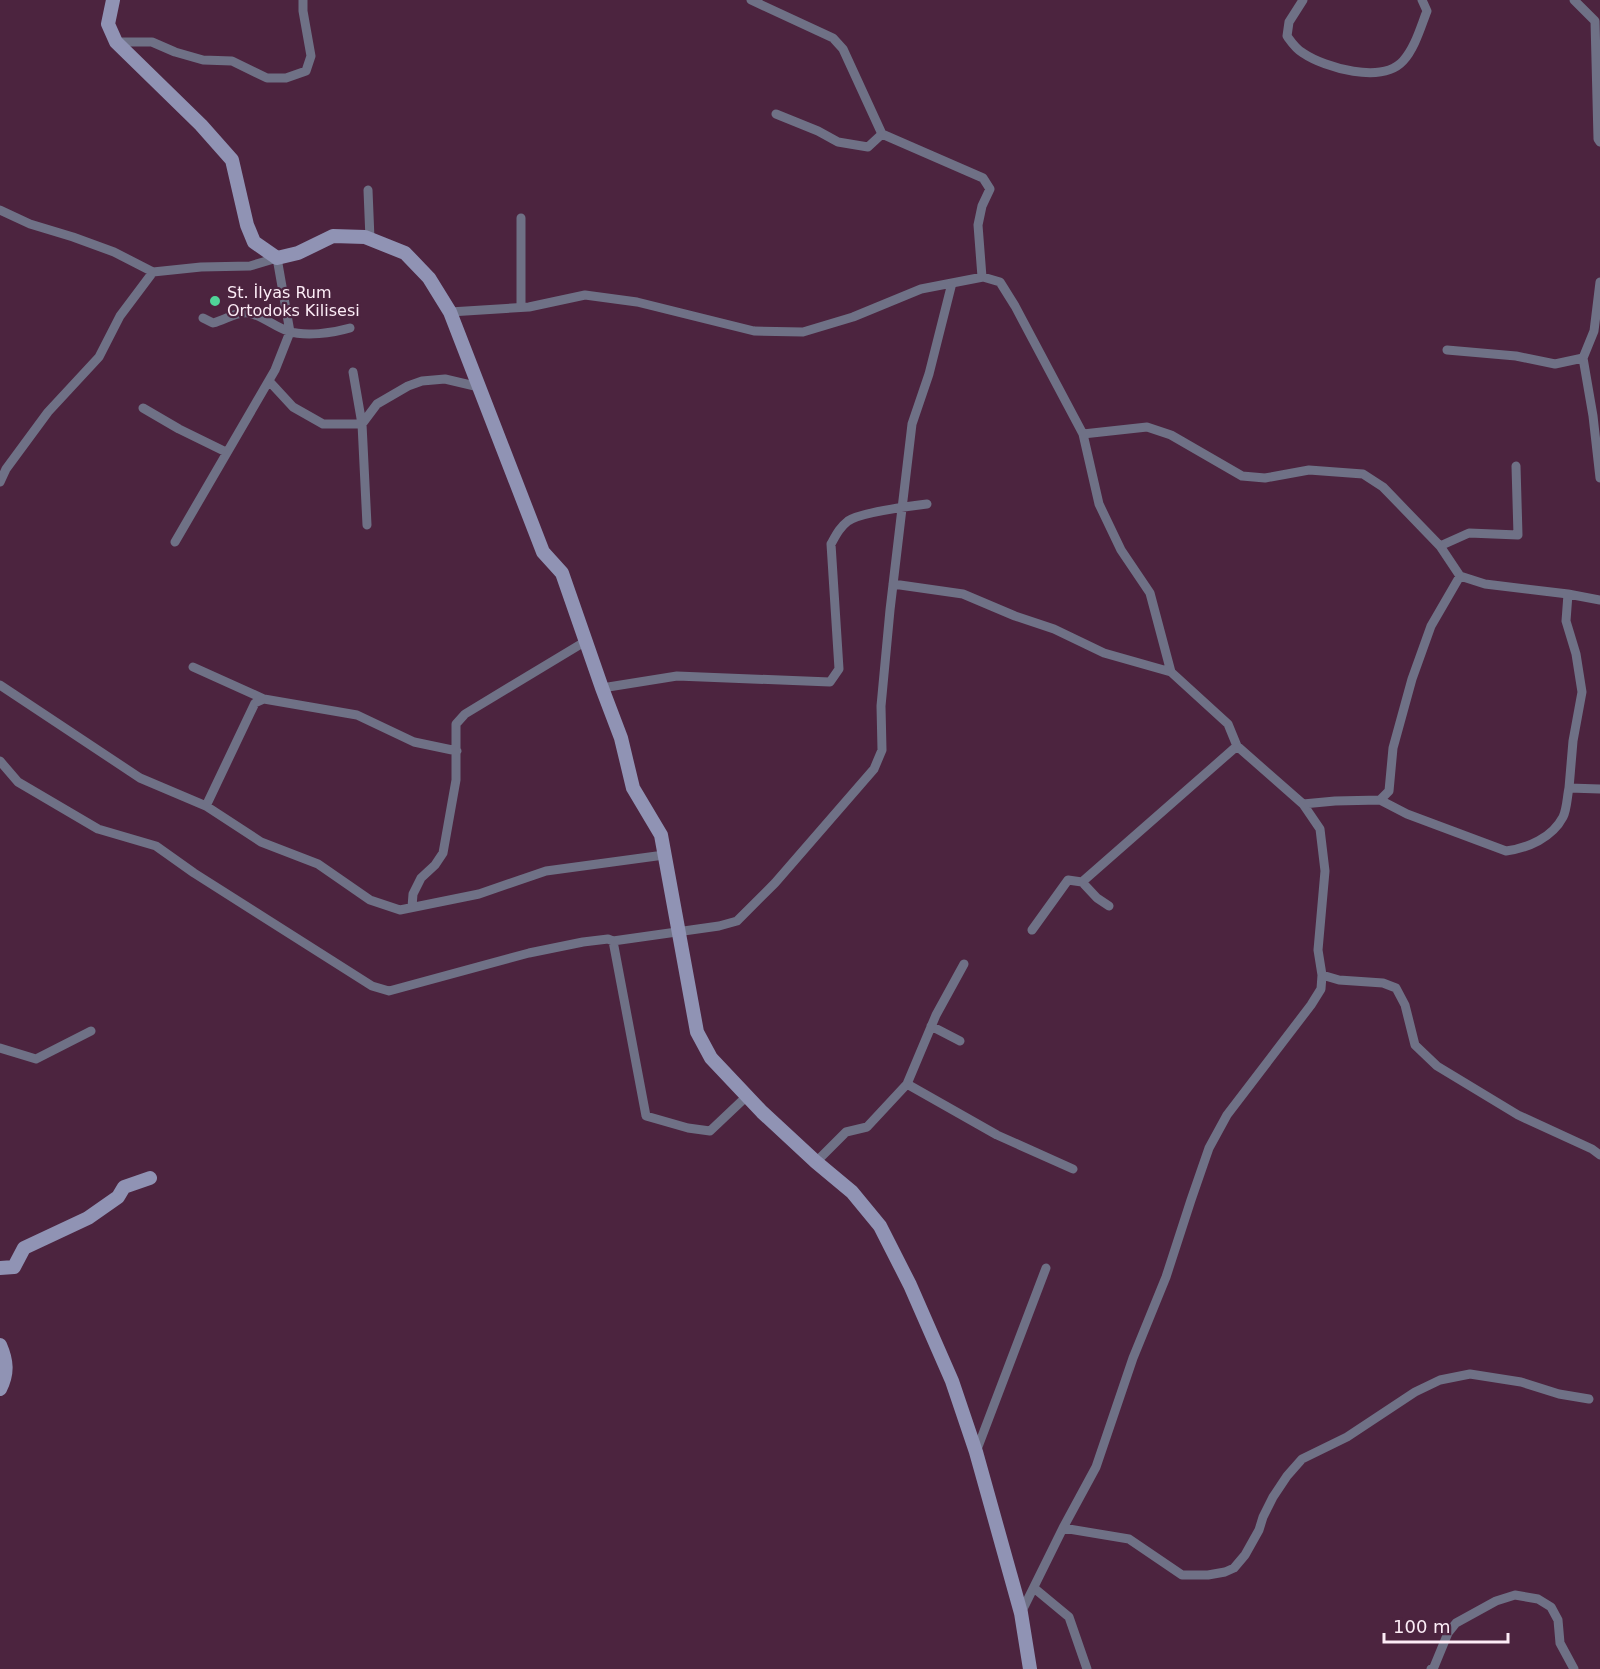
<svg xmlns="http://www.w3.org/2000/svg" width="1600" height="1669" viewBox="0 0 1600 1669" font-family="'DejaVu Sans',sans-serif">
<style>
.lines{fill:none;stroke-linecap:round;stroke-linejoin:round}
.street{stroke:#6f7186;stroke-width:9}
.secondary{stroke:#9093b4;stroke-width:14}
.poi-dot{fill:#50d398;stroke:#4c243f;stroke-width:2}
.labels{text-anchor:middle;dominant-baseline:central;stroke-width:4.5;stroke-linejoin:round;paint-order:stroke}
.poi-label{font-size:16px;fill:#fcecf6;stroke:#4c243f;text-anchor:start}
</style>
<rect width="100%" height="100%" fill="#4c243f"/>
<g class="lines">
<!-- street -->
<path class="street" d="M751,0l82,38 10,11 39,85 101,44 7,11 -8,17 -4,19 4,52
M1303,0l-14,22 -2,14c5,7 9,13 16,17 22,15 79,31 100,8 12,-13 18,-35 24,-50l-5,-11
M1574,0l21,21 3,118 2,3
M116,42h36l23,10 28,8 29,1 35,17h19l20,-7 5,-15 -8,-45v-11
M776,114l42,17 20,11 30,5 14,-13
M368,190l2,49
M0,210l30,14 43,13 41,15 39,20 48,-5 49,-1 27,-8 13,74 -15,38 -100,172
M521,218v89
M1600,282l-6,49 -11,27 10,58 7,62
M450,312l79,-5 56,-12 52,7 117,29 49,1 50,-15 68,-28 62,-12 17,5 15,24 68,128 16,70 22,46 29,43 21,79 57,52 9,22 66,58 17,25 5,42 -7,79 4,25 -1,14 -10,16 -84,110 -18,33 -18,52 -25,77 -33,81 -37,109 -33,61 -42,85
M203,318l10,5c12,-3 24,-12 36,-10 14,3 26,14 39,18 17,6 45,2 62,-3
M1447,350l69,6 39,8 28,-6
M353,372l9,52 5,101
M269,381l24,26 30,17h39l15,-20 31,-18 14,-5 23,-2 34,8
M143,408l36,21 47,23
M1083,434l64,-7 24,8 71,41 23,2 44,-8 54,4 20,13 57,59 20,30 25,8 83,10 32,6
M0,482l6,-13 42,-57 51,-55 21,-41 33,-44
M1440,546l29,-13 49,2 -2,-69
M893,584l70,10 52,22 39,13 50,24 67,19
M1568,594l-2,27 10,33 6,38 -9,49 -4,47 31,1
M193,667l71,32
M0,685l140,93 66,28 55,36 57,22 52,36 30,10 79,-16 67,-23 118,-16
M602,688l75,-12 153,6 9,-13 -8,-125c5,-9 8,-16 17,-23 11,-8 63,-15 79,-17
M0,761l18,21 80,47 58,17 38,27 178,113 17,5 140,-38 54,-11 25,-3 5,2 106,-15 18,-5 38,-38 99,-114 8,-19 -1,-44 9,-96 22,-186 17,-50 23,-91
M1380,800l27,14 99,37c22,-3 46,-13 57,-34 4,-8 4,-20 6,-29
M1303,804l32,-3 45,-1 9,-9 4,-43 19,-69 19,-53 29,-50
M206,806l49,-103 9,-4 93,16 57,27 43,9
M1082,882l15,16 12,8
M412,907l1,-13 8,-16 14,-13 8,-12 13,-73v-56l9,-10 121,-73
M1032,930l36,-50 14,2 155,-136
M613,941l33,175 42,12 22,3 37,-35
M1322,975l17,5 44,3 13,5 9,17 10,40 22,21 81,49 74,34 8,6
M931,1026l29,15
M0,1048l36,11 55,-28
M907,1084l90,51 76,34
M816,1162l30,-30 21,-5 40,-43 29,-69 28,-51
M976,1452l70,-184
M1063,1528l66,11 53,36h26l17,-3 9,-4 11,-13 14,-25 4,-13 10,-20 14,-21 15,-17 45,-22 68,-45 25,-12 30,-6 51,8 38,12 30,5
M1034,1588l35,29 18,52
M1431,1669l3,-2 14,-34 8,-10 40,-22 19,-6 23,4 13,8 7,13 2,23 14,26"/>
<!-- secondary -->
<path class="secondary" d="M113,0l-5,24 8,18 85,83 31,35 15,65 7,17 23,16 21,-5 35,-17 32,1 40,16 24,25 21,34 93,240 19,21 40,115 19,50 12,50 28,47 36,197 14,26 51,54 54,50 36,30 28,34 30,59 42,96 24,71 45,161 9,56
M0,1268l14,-1 10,-19 64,-30 30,-21 6,-10 26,-9
M0,1345c7,16 8,28 0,44"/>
</g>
<!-- markers -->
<circle class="poi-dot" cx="215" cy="301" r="6"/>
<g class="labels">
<!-- poi labels -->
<g class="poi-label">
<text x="227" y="292">St. İlyas Rum<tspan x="227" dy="18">Ortodoks Kilisesi</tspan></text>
</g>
</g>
<!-- scale -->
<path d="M1384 1633v9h124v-9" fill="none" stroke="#fcecf6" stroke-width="3"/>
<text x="1393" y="1633" font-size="18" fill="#fcecf6" stroke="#4c243f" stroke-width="4.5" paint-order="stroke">100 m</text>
</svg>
